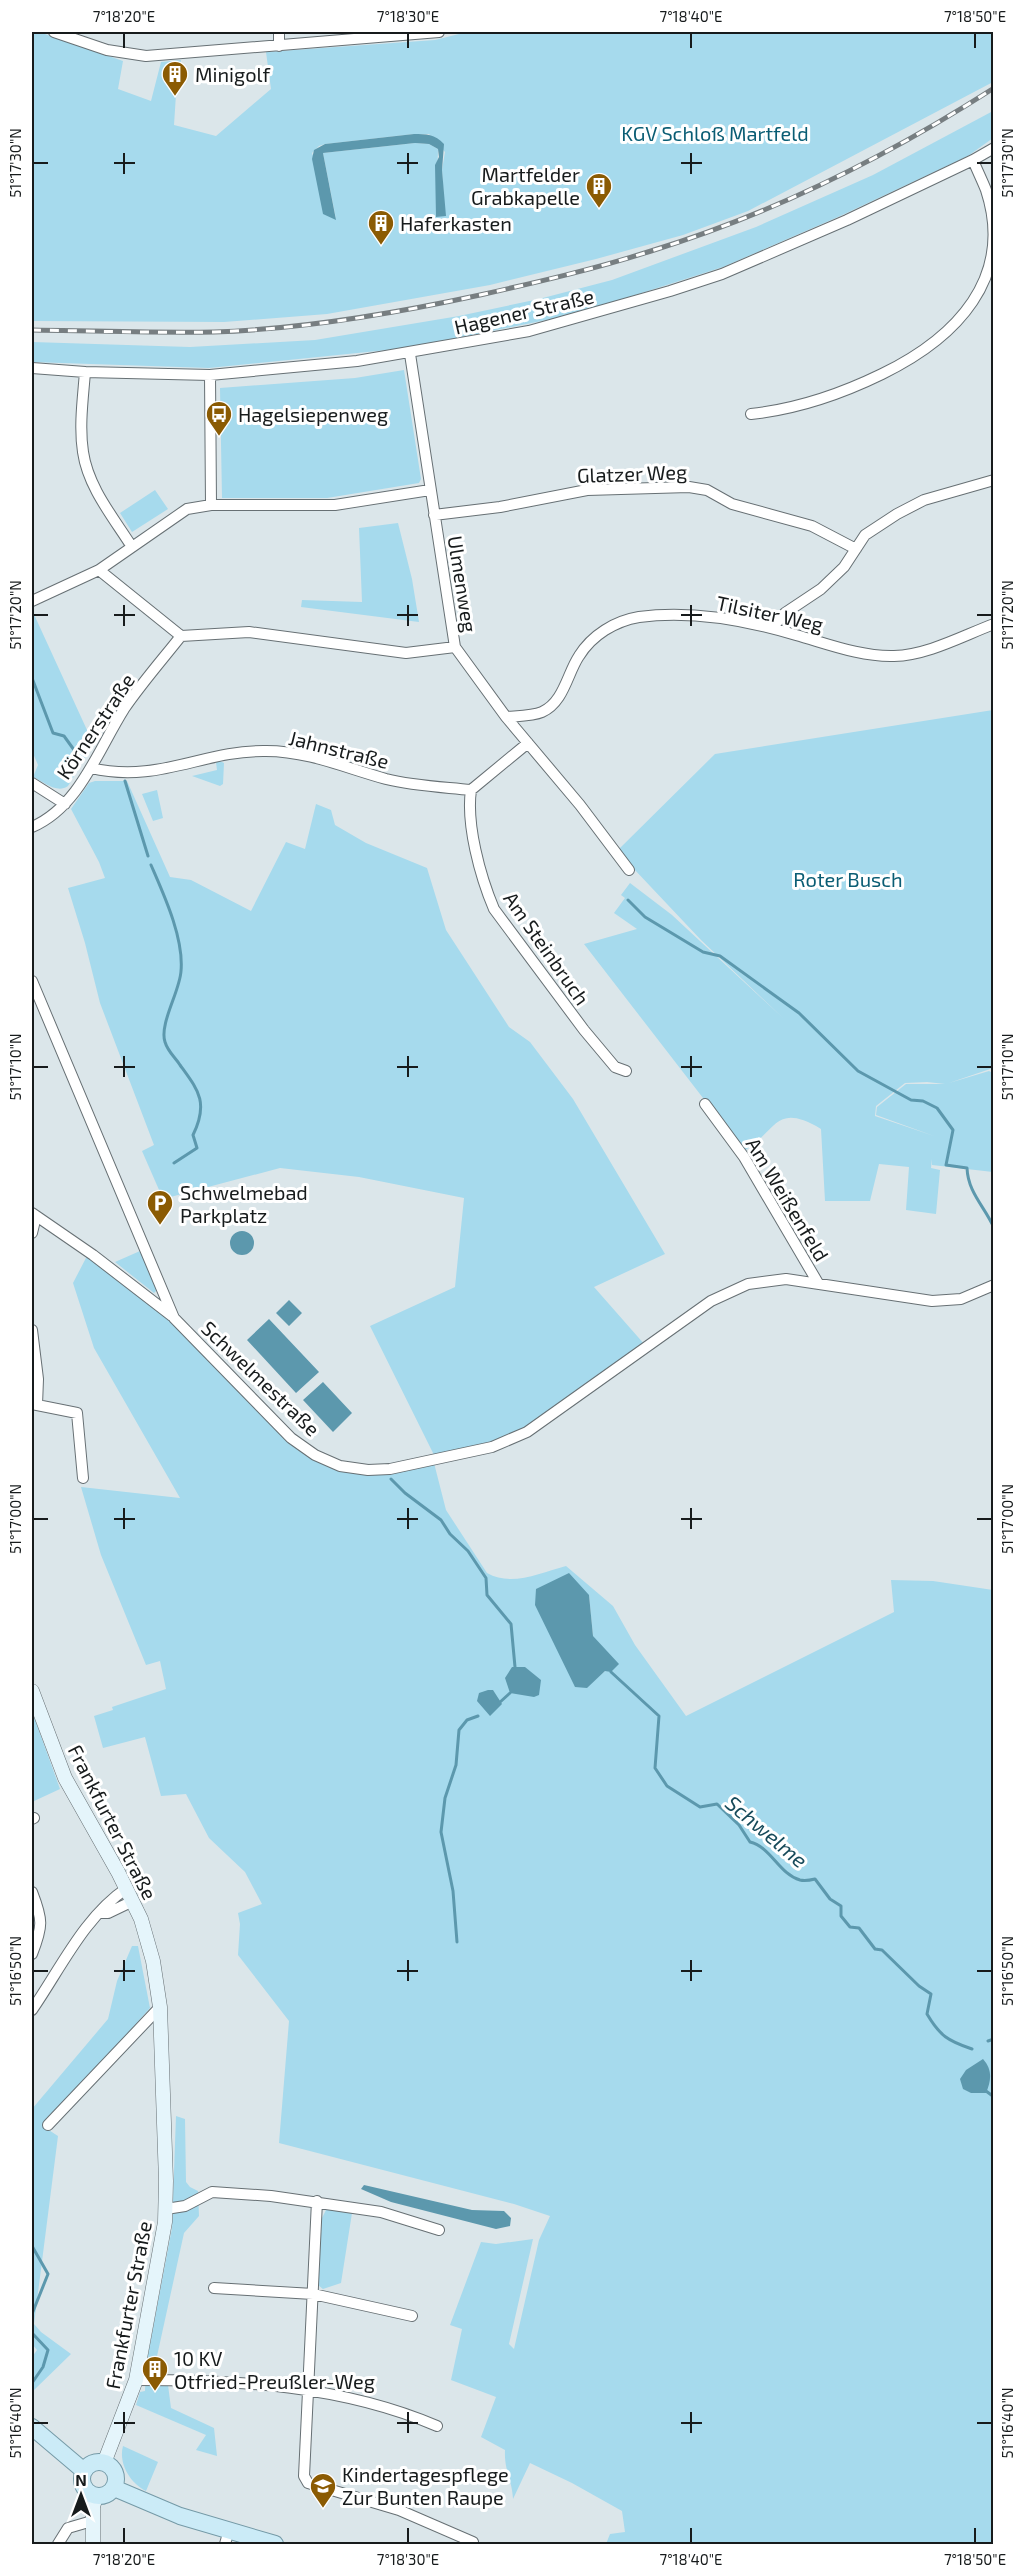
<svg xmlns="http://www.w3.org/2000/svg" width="1025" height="2576" viewBox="0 0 1025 2576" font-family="'Exo 2',sans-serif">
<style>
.green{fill:#a6daed;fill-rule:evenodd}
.water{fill:#5c98ad}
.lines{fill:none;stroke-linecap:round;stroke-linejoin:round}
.stream{stroke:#5c98ad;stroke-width:3}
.street-casing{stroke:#677074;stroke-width:12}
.secondary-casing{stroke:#677074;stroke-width:15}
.primary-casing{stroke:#759aa7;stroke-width:18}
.street{stroke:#fff;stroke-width:10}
.secondary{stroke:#e5f5fb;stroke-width:14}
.primary{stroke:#cbebf7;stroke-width:16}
.rail-casing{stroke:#777e81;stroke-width:5}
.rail{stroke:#fff;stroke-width:3;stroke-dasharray:9;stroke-linecap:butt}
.ticks{fill:none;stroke:#171b1c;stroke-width:2}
.labels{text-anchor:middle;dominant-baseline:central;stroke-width:6;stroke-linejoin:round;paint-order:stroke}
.poi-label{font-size:20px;fill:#171b1c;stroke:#fff;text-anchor:start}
.park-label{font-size:20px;fill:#0a5d74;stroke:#fff}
.street-label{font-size:20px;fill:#171b1c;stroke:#fff}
.water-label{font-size:21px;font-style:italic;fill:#164a5a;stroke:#fff}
.neatline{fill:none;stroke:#171b1c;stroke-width:2}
.ticks-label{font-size:15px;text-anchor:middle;fill:#171b1c}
</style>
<rect width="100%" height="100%" fill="#dbe6ea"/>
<!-- green -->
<path class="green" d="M32,32h7l84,29 -5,28 33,12 10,-39 20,-2 -4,19 -3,46 42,11 55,-47 -5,-37 169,-12 32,-8h526v50l-245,129 -65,24 -87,24 -106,26 -163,29 -103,8 -192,-1zM414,134h15l16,18 -3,18 3,46h-9l2,-67 -9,-5 -14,-1 -92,10 13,66 -24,-66 7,-7 6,-2z
M993,111v27l-25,18 -130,61 -115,50 -147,47 -169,34 -198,20 -177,-6v-20l158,5 125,-7 144,-24 80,-17 73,-19 144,-53 117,-52z
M404,370l17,109 -2,4 -92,15h-105l-2,-110 135,-10z
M155,490l13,19 -36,23 -12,-19z
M398,523l14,56 7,43 -118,-15 1,-7 60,2 -3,-74z
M32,610l55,120 11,7 -30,49c-11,8 -24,-4 -35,-9l5,-12 -6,-14z
M993,710v358l-44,15 40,-12 4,2v99l-61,-7v-6l-1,9 9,2 -4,44 -30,-4 3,-43 -30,-3 -9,37h-45l-4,-72c-46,-27 -43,1 -77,22l-160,-207 53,-15 -23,-16 11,-15 -4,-3 9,-12 42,32 112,104 -83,-79 -84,-89 98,-97zM927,1082l18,2h-39l-29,23 -1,8 58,21 -59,-20 1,-10 29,-23z
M220,761l4,2 -1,21 -3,2 -28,-10 25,-6 -1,-8z
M95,781h32l43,96 21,3 60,31 35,-69 19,7 11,-45 15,6 4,15 31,18 61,25 19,62 63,97 21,15 43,57 92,155 -71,33 51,58 -119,84 -35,13 -57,13 -64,-129 85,-39 9,-89 -105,-21 -79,-9 -117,31 -21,-48 12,-6 -54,-142 -15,-60 -17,-55 37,-10 -6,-16 -28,-53 18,-26z
M157,790l6,28 -10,3 -11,-27z
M140,1251l17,39 -3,3 -39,-31z
M87,1256l86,67 103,105 63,41 95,-6 12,47 41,63c24,14 53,0 79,-7l47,40 22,39 51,71 208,-104 -3,-32 42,1 60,9v954h-387l4,-10 15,-2 -3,-21 -50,-28 -42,-20 -17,36c-1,-20 -9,-28 -8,-49l-24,-13 15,-40 -45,-17 11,-51 -12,-4 31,-83 15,2 37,-5 -24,105 5,5 25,-109 11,-24 -36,-12 -235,-61 10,-122 -51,-66 2,-31 -2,-11 24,-9 -17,-32 -36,-34 -23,-44 -25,2 -16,-59 -42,11 -9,-32 19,-6 -1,-3 54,-18 -6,-28 -14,4 -45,-110 -20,-68 99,11 -86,-150 -21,-65zM589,1595l4,41 12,35 -18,16z
M32,1711l28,78 -28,13z
M132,1946h6l12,62 -106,119 14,9 -24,188 7,8 30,22 -39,38v-35l5,-7 -5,-6v-59l1,-4 -1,-2v-170l76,-90 9,-38z
M176,2116l9,3 1,63 4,5 8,4 1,25 -15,17 -32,146 4,7 12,-1 3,23 43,20 3,28 -21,-6 10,-15 -70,-30 4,-13 5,-1 1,-26 26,-137z
M332,2209l20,4 -11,70 -18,6 -5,-4 4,-67 4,-8z
M123,2446l35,16 -12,29c-15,-7 -28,-27 -23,-45z"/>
<!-- water -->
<path class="water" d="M414,134c12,0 21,0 30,10l-2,26 4,46 -10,1 -1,-52 4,-8 -1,-8 -9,-5 -14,-1 -92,10 13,67 -13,-6 -11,-55 2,-9 11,-6z
M230 1243a12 12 0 1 1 24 0a12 12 0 1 1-24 0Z
M289,1300l13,13 -13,13 -13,-13z
M269,1319l50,53 -23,21 -49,-53z
M323,1382l29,31 -19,19 -30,-32z
M569,1573l20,22 4,41 26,28 -8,8 -6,-1 -18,17 -12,-1 -40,-82 1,-16z
M512,1667h13l16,13 -2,15 -5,2 -24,-4 -5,-15z
M488,1690h5l9,14 -12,12 -13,-15 2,-8z
M983,2059c10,11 8,22 3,34h-15l-8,-4 -3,-10 6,-9z
M364,2185l108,25 32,1 7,7 -1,8 -14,3 -105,-27 -30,-13z"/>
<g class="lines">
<!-- stream -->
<path class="stream" d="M32,678l21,55 11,3 18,25
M125,781l23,75
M151,865c13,30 33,73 30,106 -1,20 -22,53 -16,71 3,10 10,15 15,23 18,25 29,37 13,70l4,13 -23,15
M628,900l17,17 58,35 17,4 79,57 59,58 53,29 12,1 14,7 16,22 -7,35 21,3c1,25 18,39 27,60
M391,1479l14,14 36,27 9,14 18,17 18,27 1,17 24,29 4,43
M611,1672l48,44 -4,52 12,18 33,21 17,-3 22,21 11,17c21,5 29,32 50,38 4,1 11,0 15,-1l15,20 11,7v10l9,11 9,1 16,21 7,1 37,36 12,8 -4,20c13,22 21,27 45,35
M499,1703l11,-10
M457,1942l-4,-51 -12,-59 4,-34 11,-33 3,-35 8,-10 11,-4
M988,2041l6,-2
M986,2091l8,6
M32,2246l16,28 -16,40
M32,2333l16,17 -5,17 -11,16"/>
<!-- street casing -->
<g class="street-casing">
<path id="street" d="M54,32l53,18 39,6 293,-24
M279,46v-14
M410,354l45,293 51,70 74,88 49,65
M32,368l53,4 125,3 147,-14 172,-30 141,-40 52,-17 125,-54 126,-60 21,-12
M85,372c-2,26 -6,54 -2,80 5,35 30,65 49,95
M751,414c47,-5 90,-20 131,-40 74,-36 133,-96 104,-184 -4,-10 -9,-20 -13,-30
M211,505h124l95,-15
M434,515l66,-8 87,-17 102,-3 18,3 25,14 80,22 44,23
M99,570l82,66 68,-4 157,21 49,-6
M32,601l67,-31 88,-61 24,-4 -1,-130
M772,628l13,-15 36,-24 23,-22 21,-32 32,-21 27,-14 70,-20
M506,717c11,-1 27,-1 36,-5 22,-10 25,-38 37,-56 13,-21 36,-35 60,-39 52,-7 107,3 157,18 32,9 65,22 98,21 34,-1 68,-20 100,-32
M91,768c67,16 112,-18 175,-17 42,0 80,17 120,28 28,7 57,8 85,11l57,-47
M32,783l33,21
M471,790c-5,34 9,86 23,119l90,121 31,37 11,4
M32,827c47,-20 66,-77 92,-118 17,-25 38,-49 57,-73
M32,981l142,337 117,120 24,17 25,11 28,4 22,-1 102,-22 35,-15 184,-131 37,-17 38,-5 146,22 29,-2 33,-14
M705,1104l39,53 74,126
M32,1213l61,42 79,61
M32,1233l4,-17
M32,1330l6,49 -1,26
M32,1404l45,9 6,65
M32,1819l2,-1
M32,1892c11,28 11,34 0,62
M100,1913h8l25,-12
M32,2010c29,-42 52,-93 95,-122
M48,2125l112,-118
M317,2201l-13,275 4,7 91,27 74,32
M166,2209l19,-3 27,-14 59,4 110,16 58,18
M214,2288l99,6 99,22
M136,2380c102,0 205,5 301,46
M58,2544l10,-16 24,-7
M225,2544l4,-14"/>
</g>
<!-- secondary casing -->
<g class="secondary-casing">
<path id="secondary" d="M32,1691l33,87 53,94 23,47 12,42 7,46 6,174 -1,41 -29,158 -32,83
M93,2544v-37l3,-11"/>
</g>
<!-- primary casing -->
<g class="primary-casing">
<path id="primary" d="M32,2427l52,44
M82 2479a17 17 0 1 1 34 0a17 17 0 1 1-34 0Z
M114,2488l66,28 95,28"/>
</g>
<!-- street -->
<use href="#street" class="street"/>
<!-- secondary -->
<use href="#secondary" class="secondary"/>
<!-- primary -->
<use href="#primary" class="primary"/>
<!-- rail casing -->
<g class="rail-casing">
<path id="rail" d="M32,330c60,1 121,3 182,2 90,-3 178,-18 266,-37 58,-13 115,-26 171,-44 121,-37 237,-95 343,-163"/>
</g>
<!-- rail -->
<use href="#rail" class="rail"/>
</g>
<!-- ticks -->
<path class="ticks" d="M124,33v15M408,33v15M691,33v15M975,33v15M124,153v21M408,153v21M691,153v21M33,163h15M114,163h21M397,163h21M681,163h21M977,163h15M124,605v21M408,605v21M691,605v21M33,615h15M114,615h21M397,615h21M681,615h21M977,615h15M124,1056v21M408,1056v21M691,1056v21M33,1067h15M114,1067h21M397,1067h21M681,1067h21M977,1067h15M124,1508v21M408,1508v21M691,1508v21M33,1519h15M114,1519h21M397,1519h21M681,1519h21M977,1519h15M124,1960v21M408,1960v21M691,1960v21M33,1971h15M114,1971h21M397,1971h21M681,1971h21M977,1971h15M124,2412v21M408,2412v21M691,2412v21M33,2423h15M114,2423h21M397,2423h21M681,2423h21M977,2423h15M124,2528v15M408,2528v15M691,2528v15M975,2528v15"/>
<!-- icons -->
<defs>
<g id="building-pin" transform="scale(1.35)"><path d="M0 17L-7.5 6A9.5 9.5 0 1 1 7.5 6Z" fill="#8b5b03" stroke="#fff"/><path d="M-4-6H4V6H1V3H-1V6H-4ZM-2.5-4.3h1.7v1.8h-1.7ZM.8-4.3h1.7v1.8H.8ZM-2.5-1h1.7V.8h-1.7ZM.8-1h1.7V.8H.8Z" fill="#fff"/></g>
<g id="bus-pin" transform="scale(1.35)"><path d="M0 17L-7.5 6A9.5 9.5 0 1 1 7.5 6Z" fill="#8b5b03" stroke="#fff"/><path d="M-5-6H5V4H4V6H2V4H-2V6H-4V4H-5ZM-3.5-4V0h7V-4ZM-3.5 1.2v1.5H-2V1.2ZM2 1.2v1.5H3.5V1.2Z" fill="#fff"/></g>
<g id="parking-pin" transform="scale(1.35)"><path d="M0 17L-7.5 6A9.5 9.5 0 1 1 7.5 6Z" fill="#8b5b03" stroke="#fff"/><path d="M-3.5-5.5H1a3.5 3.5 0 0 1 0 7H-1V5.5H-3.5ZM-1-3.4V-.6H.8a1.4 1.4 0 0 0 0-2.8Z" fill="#fff"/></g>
<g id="school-pin" transform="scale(1.35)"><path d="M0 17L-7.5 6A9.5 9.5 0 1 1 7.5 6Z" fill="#8b5b03" stroke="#fff"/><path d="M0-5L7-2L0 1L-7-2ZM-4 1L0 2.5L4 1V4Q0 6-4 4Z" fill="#fff"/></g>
</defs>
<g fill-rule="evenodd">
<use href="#building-pin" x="175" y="74"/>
<use href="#building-pin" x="599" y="186"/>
<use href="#building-pin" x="381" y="223"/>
<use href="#bus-pin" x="219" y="414"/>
<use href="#parking-pin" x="160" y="1203"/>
<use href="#building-pin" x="155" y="2369"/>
<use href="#school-pin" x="323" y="2486"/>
</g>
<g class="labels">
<!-- poi labels -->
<g class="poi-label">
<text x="195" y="74">Minigolf</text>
<text x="580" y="174" text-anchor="end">Martfelder<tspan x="580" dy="23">Grabkapelle</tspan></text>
<text x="400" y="223">Haferkasten</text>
<text x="238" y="414">Hagelsiepenweg</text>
<text x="180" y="1192">Schwelmebad<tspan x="180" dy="23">Parkplatz</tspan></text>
<text x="174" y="2358">10 KV<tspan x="174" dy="23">Otfried-Preußler-Weg</tspan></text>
<text x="342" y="2474">Kindertagespflege<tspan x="342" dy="23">Zur Bunten Raupe</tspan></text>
</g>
<!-- park labels -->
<g class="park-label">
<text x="715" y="133">KGV Schloß Martfeld</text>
<text x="848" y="879">Roter Busch</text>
</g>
<!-- street labels -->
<g class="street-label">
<text transform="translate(524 311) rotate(-13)">Hagener Straße</text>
<text transform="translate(632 473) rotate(-2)">Glatzer Weg</text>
<text transform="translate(463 584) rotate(81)">Ulmenweg</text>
<text transform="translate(770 613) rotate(12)">Tilsiter Weg</text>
<text transform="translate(95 726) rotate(-56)">Körnerstraße</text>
<text transform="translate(339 749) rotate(14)">Jahnstraße</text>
<text transform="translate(547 948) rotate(55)">Am Steinbruch</text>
<text transform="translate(788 1199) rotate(59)">Am Weißenfeld</text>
<text transform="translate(261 1378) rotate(44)">Schwelmestraße</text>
<text transform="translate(113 1822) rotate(63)">Frankfurter Straße</text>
<text transform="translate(128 2305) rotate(-79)">Frankfurter Straße</text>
</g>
<!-- water labels -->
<g class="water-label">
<text transform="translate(767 1831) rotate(40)">Schwelme</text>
</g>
</g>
<!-- border -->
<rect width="1025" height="2576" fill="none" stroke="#ffffff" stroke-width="66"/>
<!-- north arrow -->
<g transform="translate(81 2495)" stroke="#ffffff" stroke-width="4.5" paint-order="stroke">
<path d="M0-4.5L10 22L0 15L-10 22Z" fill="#171b1c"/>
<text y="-9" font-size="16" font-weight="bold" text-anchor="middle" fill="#171b1c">N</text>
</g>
<rect x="33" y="33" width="959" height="2510" class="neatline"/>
<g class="ticks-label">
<text x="124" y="22">7°18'20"E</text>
<text x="408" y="22">7°18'30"E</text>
<text x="691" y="22">7°18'40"E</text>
<text x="975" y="22">7°18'50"E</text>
<text transform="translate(16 163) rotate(-90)" y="5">51°17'30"N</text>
<text transform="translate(1008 163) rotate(-90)" y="5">51°17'30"N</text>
<text transform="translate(16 615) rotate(-90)" y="5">51°17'20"N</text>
<text transform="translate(1008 615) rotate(-90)" y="5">51°17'20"N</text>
<text transform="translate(16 1067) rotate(-90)" y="5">51°17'10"N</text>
<text transform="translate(1008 1067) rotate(-90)" y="5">51°17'10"N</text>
<text transform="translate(16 1519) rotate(-90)" y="5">51°17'00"N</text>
<text transform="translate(1008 1519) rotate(-90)" y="5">51°17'00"N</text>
<text transform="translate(16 1971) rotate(-90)" y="5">51°16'50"N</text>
<text transform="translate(1008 1971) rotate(-90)" y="5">51°16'50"N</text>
<text transform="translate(16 2423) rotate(-90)" y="5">51°16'40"N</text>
<text transform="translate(1008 2423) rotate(-90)" y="5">51°16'40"N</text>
<text x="124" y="2565">7°18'20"E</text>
<text x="408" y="2565">7°18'30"E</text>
<text x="691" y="2565">7°18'40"E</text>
<text x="975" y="2565">7°18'50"E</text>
</g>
</svg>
